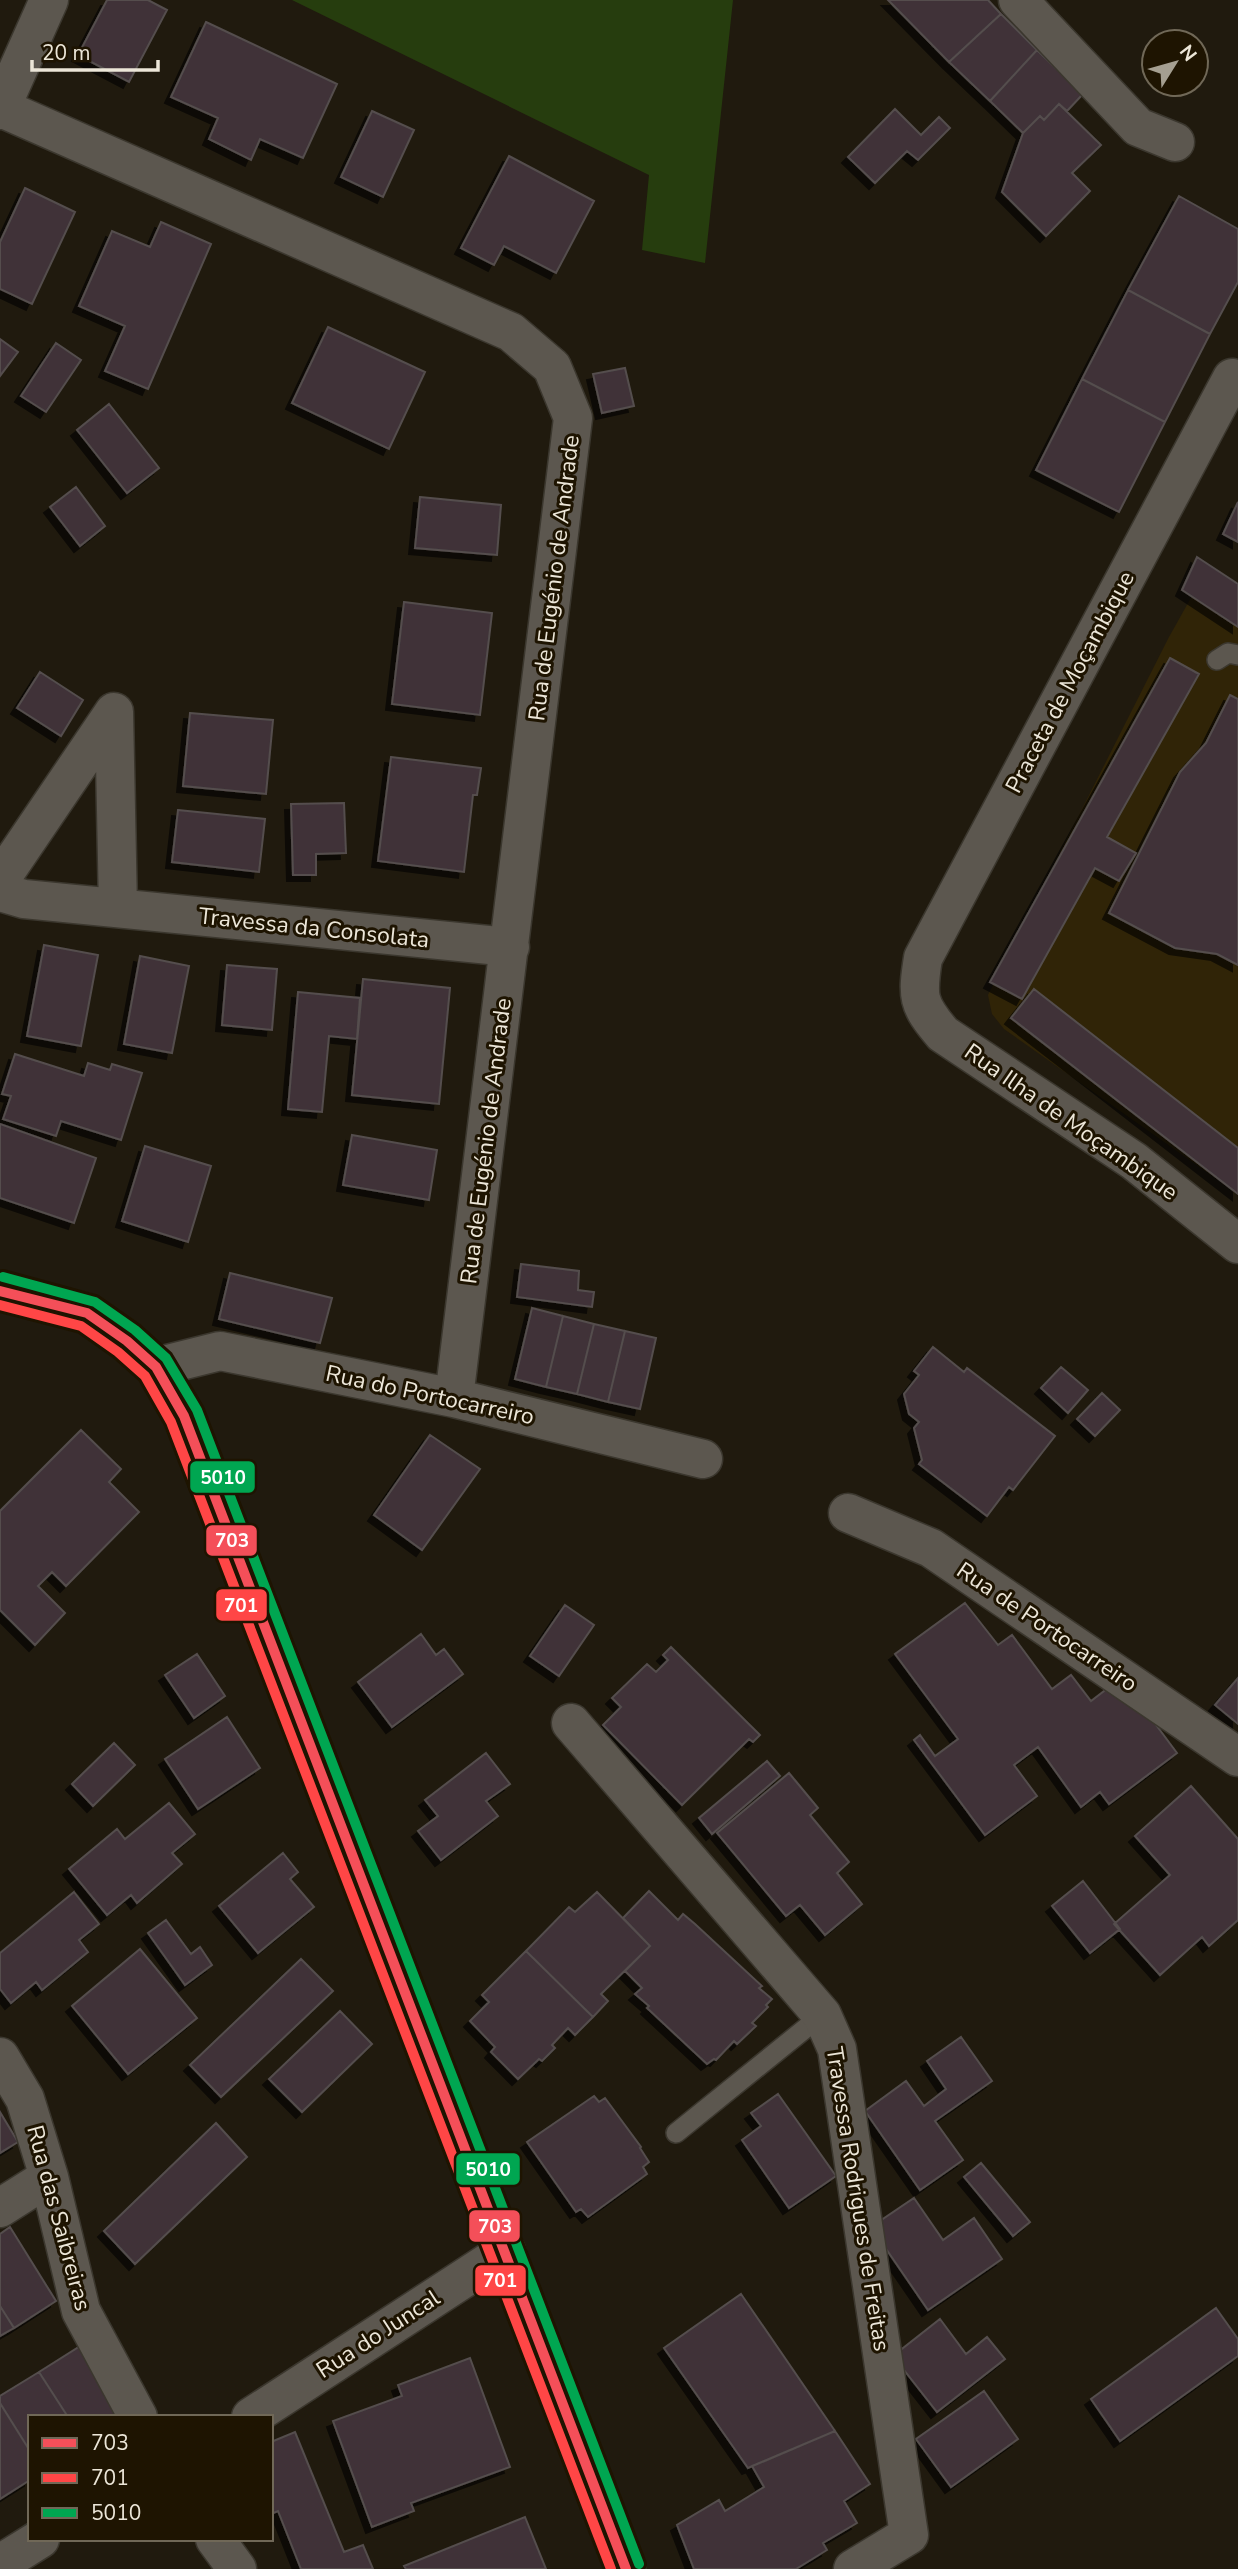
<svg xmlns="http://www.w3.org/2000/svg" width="1238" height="2569" viewBox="0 0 1238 2569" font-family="'Nunito Sans',sans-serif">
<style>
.built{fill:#302407}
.green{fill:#263d0e}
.building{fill:#3f3339;stroke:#544e4d;stroke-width:2;filter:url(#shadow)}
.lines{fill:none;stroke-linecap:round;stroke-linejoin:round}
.service-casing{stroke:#3b372e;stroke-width:22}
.minor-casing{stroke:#3b372e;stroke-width:41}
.secondary-casing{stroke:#3b372e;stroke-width:41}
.service{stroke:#5c574f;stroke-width:19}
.minor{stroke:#5c574f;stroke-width:38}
.secondary{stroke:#5c544a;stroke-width:38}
.bus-1-casing{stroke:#1e1401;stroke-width:16}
.bus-2-casing{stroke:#1e1401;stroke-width:16}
.bus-3-casing{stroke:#1e1401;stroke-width:16}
.bus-1{stroke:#f44f59;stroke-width:10}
.bus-2{stroke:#ff4646;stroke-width:10}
.bus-3{stroke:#00a651;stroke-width:10}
.labels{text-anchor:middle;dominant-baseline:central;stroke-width:6;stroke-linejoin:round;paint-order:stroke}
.street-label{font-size:23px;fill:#ece6d8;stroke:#1e1401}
.line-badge{stroke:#1e1401;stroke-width:2.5}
.badge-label{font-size:19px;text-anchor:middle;font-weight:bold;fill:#fff}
</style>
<defs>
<filter id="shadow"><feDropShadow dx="-6" dy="6" stdDeviation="0" flood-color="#0009"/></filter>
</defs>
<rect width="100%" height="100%" fill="#201a0e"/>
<!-- built -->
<path class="built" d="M1192,596l46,31v567l-234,-165 -12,-15 -4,-19 181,-358z"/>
<!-- green -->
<path class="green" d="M292,0h441l-28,263 -63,-13 7,-75z"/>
<!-- building -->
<path class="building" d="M107,0h41l19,10 -38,72 -51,-27z
M888,0h100l13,14 -52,48z
M1001,14l36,36 -47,51 -41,-39z
M206,22l131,62 -34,74 -43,-19 -9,21 -42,-21 9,-21 -47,-21z
M1037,50l46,44 -16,17 -8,-7 -15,16 -4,-4 -17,17 -33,-32z
M1059,104l42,41 -29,28 18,18 -44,45 -44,-44 21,-59 17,-17 4,4z
M895,109l26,26 18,-18 11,11 -32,32 -11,-9 -32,32 -27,-26z
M372,111l42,19 -31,67 -42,-20z
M509,156l85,45 -38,72 -52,-27 -10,19 -33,-17z
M25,188l50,24 -43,92 -32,-15v-47z
M1179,196l59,33v53l-28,52 -82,-44z
M161,222l50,22 -63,145 -43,-18 20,-45 -46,-20 33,-75 38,16z
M1128,290l82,44 -45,88 -83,-43z
M328,327l97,45 -36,77 -97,-46z
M0,339l18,13 -18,24z
M56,343l25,17 -35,52 -25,-16z
M625,368l9,38 -32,7 -9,-39z
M1082,379l83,43 -46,90 -83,-42z
M109,404l50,64 -32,25 -50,-63z
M76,487l29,39 -25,20 -30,-39z
M420,497l81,8 -4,50 -82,-7z
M1238,502v40l-15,-8z
M1197,557l41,27v43l-56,-37z
M404,602l88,11 -12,102 -88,-11z
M1170,658l29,16 -92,163 29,16 -17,28 -24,-13 -73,131 -32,-17z
M40,672l43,28 -22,36 -44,-28z
M1230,695l8,4v266l-21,-11 -42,-6 -66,-35 71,-141 26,-29z
M190,713l83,7 -7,74 -83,-8z
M391,757l90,11 -4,27h-4l-9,77 -86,-11z
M344,803l2,50 -30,1v21h-23l-2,-71z
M178,810l87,9 -6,53 -87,-10z
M44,945l54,10 -17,91 -54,-10z
M140,956l49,10 -17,87 -48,-9z
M227,965l50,4 -5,61 -50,-5z
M363,979l87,9 -11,116 -87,-9z
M1034,989l204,159v46l-227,-176z
M298,992l62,6 -3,41 -28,-3 -7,76 -34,-3z
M15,1054l69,22 4,-13 22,7 2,-6 30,9 -21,67 -60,-19 -5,15 -53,-17 8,-23 -9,-2z
M0,1124l96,34 -22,65 -74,-25z
M352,1135l85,15 -8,50 -86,-15z
M145,1146l66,20 -23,76 -66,-21z
M521,1264l58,7 -1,19 16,2 -2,15 -75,-10z
M230,1273l102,25 -12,45 -101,-24z
M532,1308l31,8 -17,71 -31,-8z
M563,1316l31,8 -17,70 -31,-7z
M594,1324l31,7 -17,71 -31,-8z
M625,1331l31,7 -16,71 -32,-7z
M933,1347l31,25 3,-4 88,68 -42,54 -4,-3 -22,29 -68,-52 3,-4 -8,-32 5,-6 -10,-8 -5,-20 15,-19 -5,-4z
M1061,1367l27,23 -20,23 -27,-25z
M1102,1393l18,17 -25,26 -18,-17z
M81,1430l40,39 -12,13 30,30 -73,74 -14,-14 -14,14 27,27 -30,32 -35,-35v-99z
M430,1435l50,34 -58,81 -48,-35z
M965,1603l33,42 14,-10 40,54 19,-14 20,26 30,-23 56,75 -68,51 -9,-12 -19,15 -43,-60 -24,18 23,31 -52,39 -71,-95 6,-5 15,21 23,-17 -63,-85z
M565,1605l29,20 -35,51 -29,-20z
M421,1634l15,21 8,-6 19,25 -71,53 -34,-45z
M671,1647l89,88 -7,7 -4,-3 -67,66 -79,-80 18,-18 -9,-9 35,-34 9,8 12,-12 -5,-5z
M197,1654l28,42 -31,22 -29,-43z
M1238,1678v46l-23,-19z
M227,1717l33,51 -62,41 -33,-50z
M114,1743l21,22 -42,41 -21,-22z
M486,1753l24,31 -24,17 12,15 -57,44 -23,-29 20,-15 -13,-16z
M767,1761l13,15 -68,58 -13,-16z
M789,1773l29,35 -8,7 39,47 -12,11 25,31 -37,31 -25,-30 -14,11 -69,-83z
M1191,1786l47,53v81l-29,26 -7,-9 -42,38 -46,-51 56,-49 -35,-39z
M169,1803l26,31 -23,19 10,11 -45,39 -6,-8 -24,20 -38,-46 48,-40 8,10z
M283,1853l15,19 -8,7 24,28 -56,46 -39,-47z
M1083,1881l37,48 -30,24 -38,-47z
M649,1891l29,29 5,-6 12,10 67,62 -3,2 13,11 -6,6 2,2 -16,16 4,3 -19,18 -3,-3 -18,19 -2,-1 -7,5 -60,-56 2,-2 -14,-12 7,-6 -17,-17 25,-25 -27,-28z
M74,1892l25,32 -20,16 9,12 -46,38 -6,-8 -25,21 -11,-14v-36z
M597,1892l53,54 -49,48 7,7 -15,16 -67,-66 43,-44 6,5z
M166,1920l25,34 9,-7 12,18 -27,20 -37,-52z
M140,1949l57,69 -69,56 -56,-68z
M526,1951l67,66 -18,18 -7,-7 -16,17 3,3 -13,13 -3,-2 -21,20 -27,-27 4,-5 -25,-26 19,-19 -7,-7z
M301,1959l32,32 -112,106 -31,-32z
M340,2011l32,33 -70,68 -33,-33z
M961,2037l31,44 -57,40 28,39 -43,30 -55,-79 41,-30 18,25 22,-17 -19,-28z
M778,2094l58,82 -47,32 -47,-68 19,-14 -10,-13z
M594,2096l5,6 6,-4 36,49 -1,1 9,14 -6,5 4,7 -59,43 -7,-8 -5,3 -49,-70z
M0,2112l18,30 -18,11z
M216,2123l31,34 -112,107 -31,-33z
M981,2163l49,59 -17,14 -49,-59z
M914,2198l29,42 31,-22 28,41 -74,51 -57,-83z
M10,2227l46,74 -42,27 -14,-22v-72z
M741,2294l94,137 -87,37 -84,-120z
M0,2306l14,22 -14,8z
M1216,2308l22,31v17l-118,85 -29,-42z
M940,2319l26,35 21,-17 18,22 -68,53 -44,-56z
M82,2345l45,72h-59l-29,-45z
M470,2358l40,109 -99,36 3,8 -42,16 -39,-106 69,-25 -4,-11z
M39,2372l29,45h-38v34l-30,-48v-7z
M984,2391l34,48 -67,48 -35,-48z
M0,2403l30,48v29l-30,19z
M835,2431l35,53 -26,17 13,22 -34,20 4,7 -31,19h-102l-17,-44 42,-25 6,11 39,-24 -12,-21z
M295,2432l49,120 19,-7 10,24h-72l-23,-58 -7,3v-72z
M525,2517l21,52h-140l-2,-3z"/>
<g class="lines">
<!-- service casing -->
<g class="service-casing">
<path id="service" d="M1217,660l11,-7 10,2
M676,2133l146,-118"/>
</g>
<!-- minor casing -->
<g class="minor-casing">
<path id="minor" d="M1018,0l120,127 37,15
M1,108l510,224 41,35 21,51 -119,980
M0,110l49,-110
M1238,381l-6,-3 -309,580c-6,38 -6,46 20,76l191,127 104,83
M0,880l114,-168 4,196
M0,892l24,7 486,48
M156,1367l64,-16 234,47 249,61
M848,1513l83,35 307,209
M571,1723l251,292 15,34 72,486 -56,34
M0,2057l25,42 24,78 32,134 57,106
M0,2208l49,-31
M251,2417l255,-166
M215,2539l22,30
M0,2564l40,-25"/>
</g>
<!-- secondary casing -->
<g class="secondary-casing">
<path id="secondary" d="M0,1291l87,22 40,28 29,26 28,49 442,1153"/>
</g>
<!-- service -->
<use href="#service" class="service"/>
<!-- minor -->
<use href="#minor" class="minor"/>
<!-- secondary -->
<use href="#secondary" class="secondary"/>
<!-- bus-1 casing -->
<g class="bus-1-casing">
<path id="bus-1" d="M0,1291l87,22 40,28 29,26 28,49 442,1153"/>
</g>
<!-- bus-2 casing -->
<g class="bus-2-casing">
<path id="bus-2" d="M0,1305l81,21 37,26 27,24 26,46 440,1147"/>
</g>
<!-- bus-3 casing -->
<g class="bus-3-casing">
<path id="bus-3" d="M3,1277l92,25 40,28 31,28 31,52 442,1154"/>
</g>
<!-- bus-1 -->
<use href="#bus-1" class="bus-1"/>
<!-- bus-2 -->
<use href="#bus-2" class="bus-2"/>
<!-- bus-3 -->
<use href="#bus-3" class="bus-3"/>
</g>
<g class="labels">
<!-- street labels -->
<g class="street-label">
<text transform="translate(554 578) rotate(-83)">Rua de Eugénio de Andrade</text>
<text transform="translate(1070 682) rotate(-62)">Praceta de Moçambique</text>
<text transform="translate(314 928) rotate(6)">Travessa da Consolata</text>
<text transform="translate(1071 1122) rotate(35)">Rua Ilha de Moçambique</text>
<text transform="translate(486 1141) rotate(-83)">Rua de Eugénio de Andrade</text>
<text transform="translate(430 1395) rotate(12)">Rua do Portocarreiro</text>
<text transform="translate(1047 1627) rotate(34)">Rua de Portocarreiro</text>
<text transform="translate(858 2199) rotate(81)">Travessa Rodrigues de Freitas</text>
<text transform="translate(59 2218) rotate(75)">Rua das Saibreiras</text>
<text transform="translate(378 2334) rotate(-33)">Rua do Juncal</text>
</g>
</g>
<g class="line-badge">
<rect x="189" y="1460" width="67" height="34" rx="7" fill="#00a651"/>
<rect x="205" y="1524" width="53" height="33" rx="7" fill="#f44f59"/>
<rect x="215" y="1588" width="53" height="34" rx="7" fill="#ff4646"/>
<rect x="455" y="2152" width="66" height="34" rx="7" fill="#00a651"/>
<rect x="468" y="2209" width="53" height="34" rx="7" fill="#f44f59"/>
<rect x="474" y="2264" width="53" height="33" rx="7" fill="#ff4646"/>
</g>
<g class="badge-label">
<text x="223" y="1484">5010</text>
<text x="232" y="1547">703</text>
<text x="241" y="1612">701</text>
<text x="488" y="2176">5010</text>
<text x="495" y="2233">703</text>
<text x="500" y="2287">701</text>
</g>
<!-- legend -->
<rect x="28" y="2415" width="245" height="126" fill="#1e1401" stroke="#706857" stroke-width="2"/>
<rect x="42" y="2438" width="35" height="10" fill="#f44f59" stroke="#706857" stroke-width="2"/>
<text x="91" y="2450" font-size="21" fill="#ece6d8">703</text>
<rect x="42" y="2473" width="35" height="10" fill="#ff4646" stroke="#706857" stroke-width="2"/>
<text x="91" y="2485" font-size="21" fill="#ece6d8">701</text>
<rect x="42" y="2508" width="35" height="10" fill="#00a651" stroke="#706857" stroke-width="2"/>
<text x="91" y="2520" font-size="21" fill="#ece6d8">5010</text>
<!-- north arrow -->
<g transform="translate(1175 63) rotate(53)"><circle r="33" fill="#1e1401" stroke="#706857" stroke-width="2"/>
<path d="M0-5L12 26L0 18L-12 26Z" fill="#a59f91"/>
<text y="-10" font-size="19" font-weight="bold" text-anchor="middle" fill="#ece6d8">N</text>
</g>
<!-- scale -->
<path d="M32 60v10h126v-10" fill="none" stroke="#ece6d8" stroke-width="3.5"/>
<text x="42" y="60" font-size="21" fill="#ece6d8" stroke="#1e1401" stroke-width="5" paint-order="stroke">20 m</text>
</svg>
